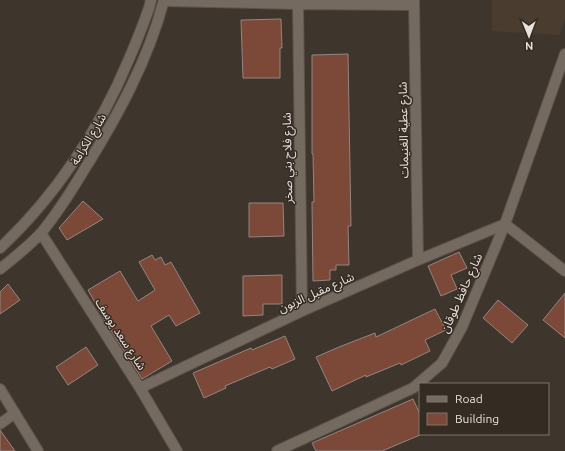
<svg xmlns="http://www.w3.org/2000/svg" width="565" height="451" viewBox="0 0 565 451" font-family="Ubuntu,'Noto Sans Arabic',sans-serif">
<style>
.built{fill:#4b3c30}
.building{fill:#7c4939;stroke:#948580}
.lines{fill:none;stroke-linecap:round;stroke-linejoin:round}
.minor-casing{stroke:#5c534c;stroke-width:12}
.tertiary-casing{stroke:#5c534c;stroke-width:12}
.minor{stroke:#756a60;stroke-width:10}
.tertiary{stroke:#756a60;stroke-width:10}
.labels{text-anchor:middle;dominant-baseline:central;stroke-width:3;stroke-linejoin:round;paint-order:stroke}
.street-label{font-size:12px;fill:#e8e1dc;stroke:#342b22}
</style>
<rect width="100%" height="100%" fill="#3e352c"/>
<!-- built -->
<path class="built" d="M492,0h73v19l-5,16 -68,-4z"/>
<!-- building -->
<path class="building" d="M281,19l1,29h-2v30h-37l-2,-58z
M348,54l3,172h-3l1,39h-13v5h-6v10l-17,1 -1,-79h2l-1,-48h-1v-99z
M83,201l20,18 -36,21 -8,-12z
M249,203h34l1,33 -35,1z
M459,252l8,16 -16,7 6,14 -16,7 -13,-30z
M152,255l3,5 6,-3 4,8 6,-3 29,51 -24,13 -7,-11 -18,11 21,35 -30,18 -37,-58 -17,-31 32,-19 18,30 17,-11 -16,-28z
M282,275v29h-19v11l-20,1v-40z
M8,284l12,16 -20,14v-22z
M565,293v45l-22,-18z
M498,300l30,25 -16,18 -29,-25z
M435,309l11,21 -21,10 5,11 -29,14 -1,-2 -34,14v-2l-34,16 -16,-34 23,-10 36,-14 1,4z
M285,336l10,23 -23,10 -2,-2 -45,19 1,2 -22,10 -11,-25 58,-25 1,2z
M86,347l12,18 -30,20 -12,-18z
M413,399l7,15v21l-38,16h-66l-4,-8z
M0,430l15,21h-15z"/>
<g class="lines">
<!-- minor casing -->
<g class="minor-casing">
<path id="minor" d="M414,0l4,260
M164,1l134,3 116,1
M298,4l4,307
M505,224l60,47
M41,233l99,155 37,63
M140,388l162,-77 116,-51 87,-36
M0,389l38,62
M0,424l15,-11
M277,451l136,-63 29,-25 20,-36 43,-103 60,-170"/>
</g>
<!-- tertiary casing -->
<g class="tertiary-casing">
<path id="tertiary" d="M0,248c55,-51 100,-119 129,-189 7,-16 14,-34 20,-51l2,-8
M0,269c14,-11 29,-23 41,-36 15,-18 31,-43 43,-63 33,-53 64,-109 80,-170"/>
</g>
<!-- minor -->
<use href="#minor" class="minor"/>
<!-- tertiary -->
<use href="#tertiary" class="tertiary"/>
</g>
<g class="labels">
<!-- street labels -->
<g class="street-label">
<text transform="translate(403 130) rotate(-91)">شارع عطية الغنيمات</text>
<text transform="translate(88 139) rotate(-59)">شارع الكرامة</text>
<text transform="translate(287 158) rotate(-91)">شارع فلاح بني صخر</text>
<text transform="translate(316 292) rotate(-24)">شارع مقبل الزبون</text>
<text transform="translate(461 293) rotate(-66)">شارع حافظ طوقان</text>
<text transform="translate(121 334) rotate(57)">شارع سعد يوسف</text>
</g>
</g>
<!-- legend -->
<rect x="419" y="383" width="130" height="52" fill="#342b22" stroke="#7c746c"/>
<rect x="427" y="396" width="20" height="6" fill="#756a60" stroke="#7c746c"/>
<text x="455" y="403" font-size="12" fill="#e8e1dc">Road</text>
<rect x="427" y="413" width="20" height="12" fill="#7c4939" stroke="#7c746c"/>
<text x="455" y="423" font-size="12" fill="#e8e1dc">Building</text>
<!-- north arrow -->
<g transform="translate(529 36) rotate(179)" stroke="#342b22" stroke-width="3" paint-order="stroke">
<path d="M0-3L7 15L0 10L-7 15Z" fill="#e8e1dc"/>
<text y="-6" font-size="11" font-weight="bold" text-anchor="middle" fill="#e8e1dc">N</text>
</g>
</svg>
